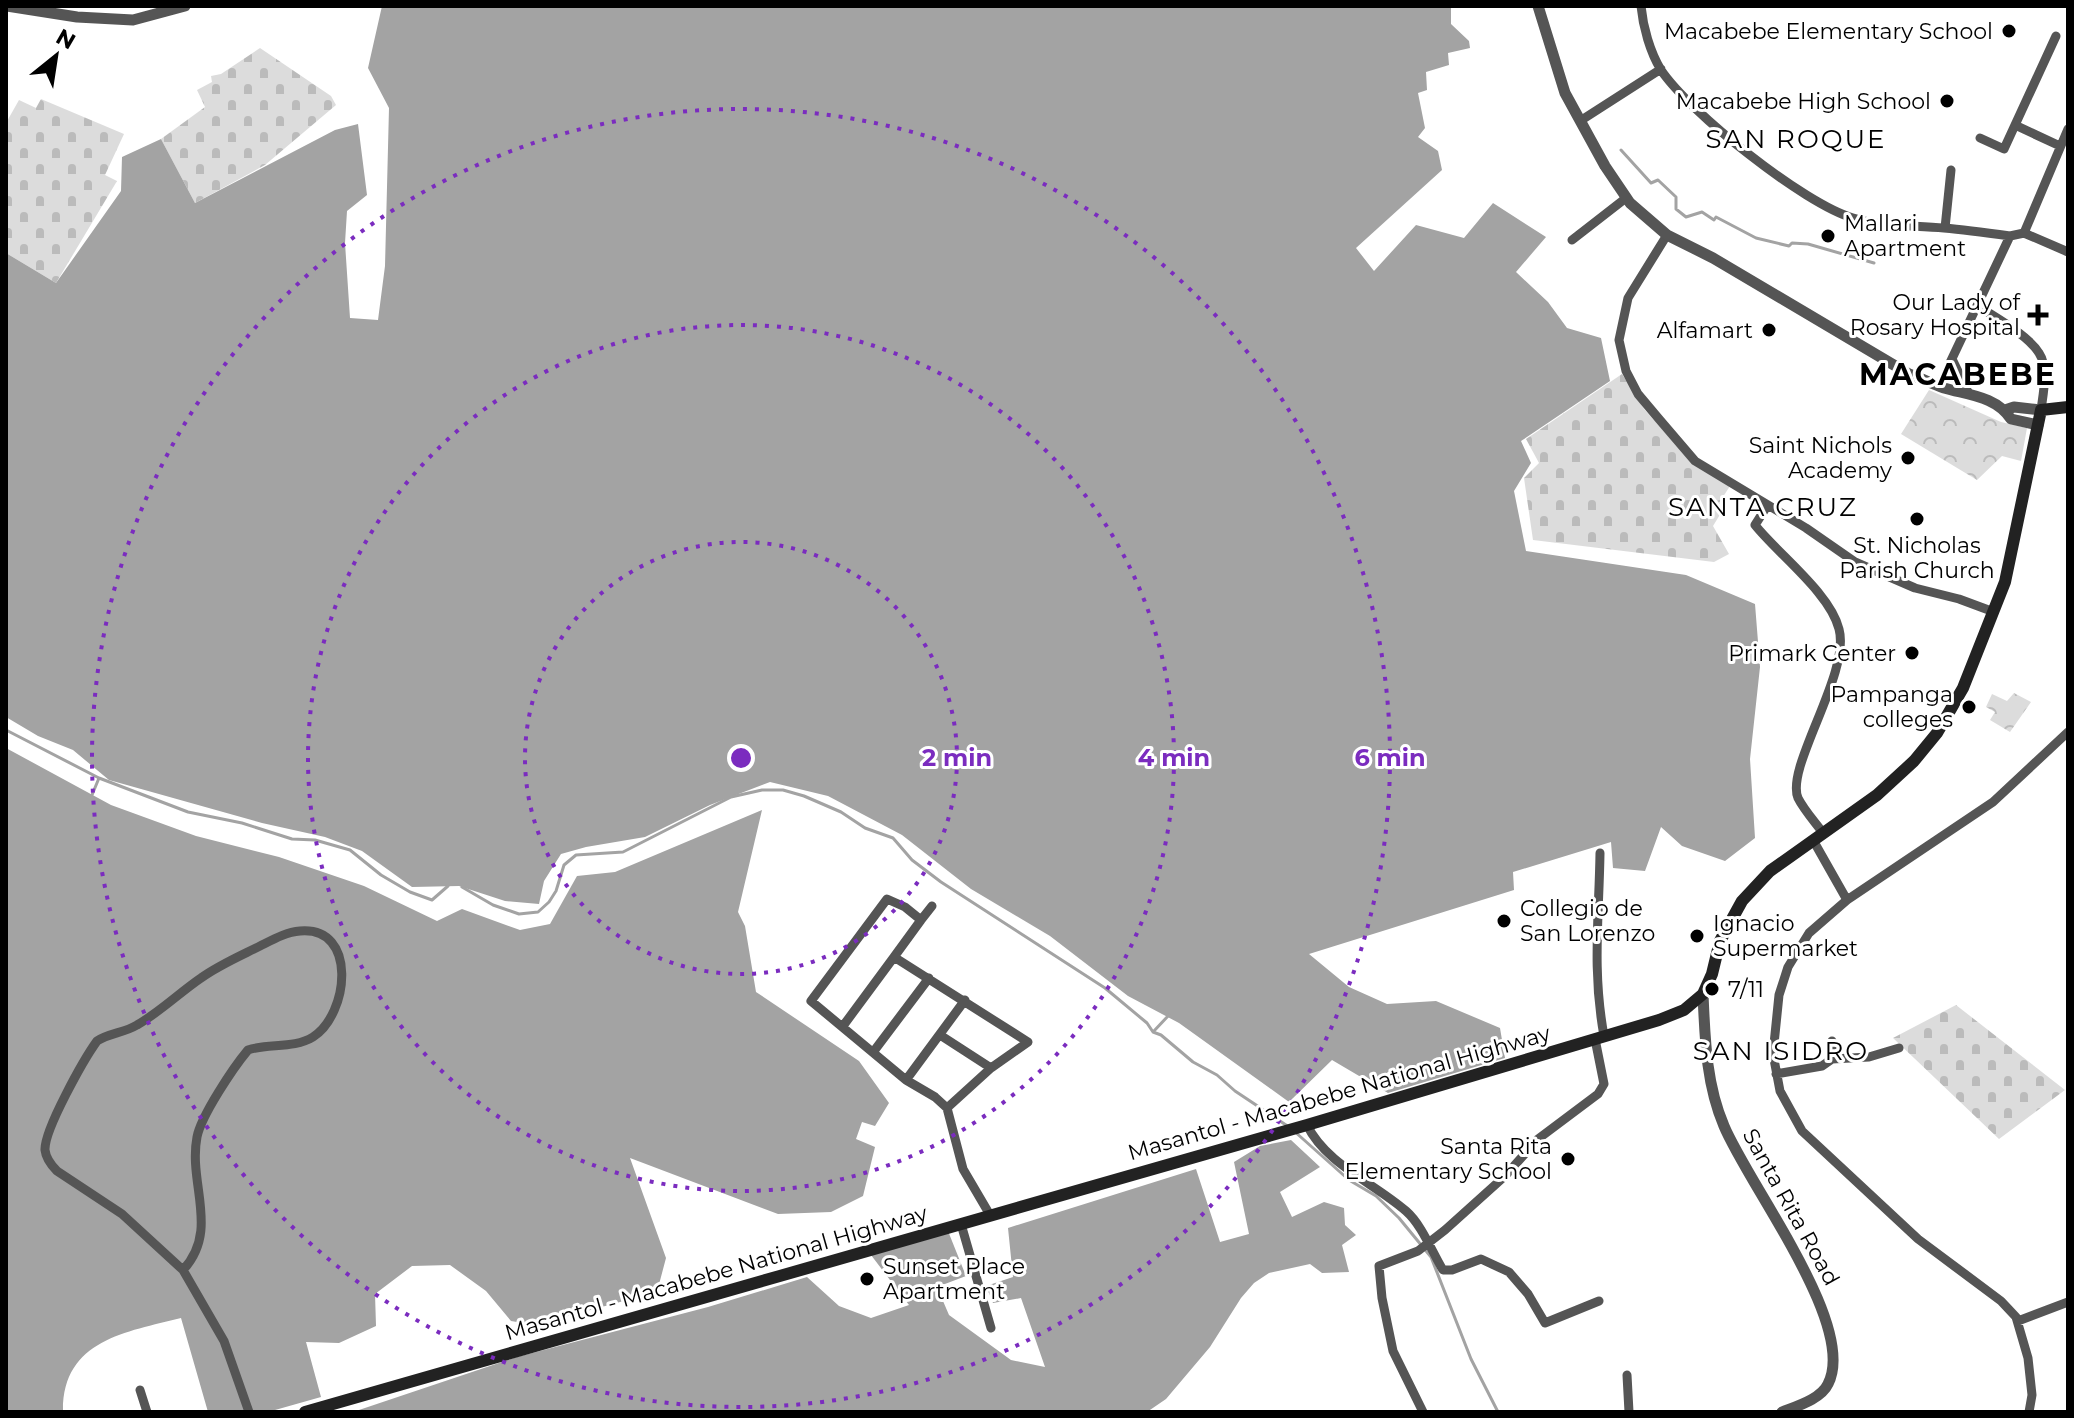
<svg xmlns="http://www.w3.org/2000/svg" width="2074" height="1418" viewBox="0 0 2074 1418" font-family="Montserrat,sans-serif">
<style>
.cemetery{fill:url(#cemetery-stones)}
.park{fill:url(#park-crowns)}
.water{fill:#a3a3a3}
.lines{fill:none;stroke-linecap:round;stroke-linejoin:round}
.stream{stroke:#a3a3a3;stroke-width:3}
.minor{stroke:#555;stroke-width:9}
.tertiary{stroke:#555;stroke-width:11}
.secondary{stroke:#222;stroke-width:12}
.ring{fill:none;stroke:#7b2cbf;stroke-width:4;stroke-dasharray:4 8}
.poi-dot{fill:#000;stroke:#fff;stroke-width:3}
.labels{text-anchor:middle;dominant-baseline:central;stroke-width:6;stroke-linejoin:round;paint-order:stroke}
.poi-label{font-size:22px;fill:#000;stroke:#fff;text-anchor:end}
.street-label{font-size:22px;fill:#000;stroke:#fff}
.quarter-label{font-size:26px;letter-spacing:2px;fill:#000;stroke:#fff}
.district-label{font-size:30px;font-weight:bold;letter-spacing:2px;fill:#000;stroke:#fff}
.centre{fill:#7b2cbf;stroke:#fff;stroke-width:4}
.ring-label{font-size:24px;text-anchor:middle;font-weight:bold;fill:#7b2cbf;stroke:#fff;stroke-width:6;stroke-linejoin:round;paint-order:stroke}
</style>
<defs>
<pattern id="cemetery-stones" width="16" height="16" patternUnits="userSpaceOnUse" patternTransform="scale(2)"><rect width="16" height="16" fill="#dcdcdc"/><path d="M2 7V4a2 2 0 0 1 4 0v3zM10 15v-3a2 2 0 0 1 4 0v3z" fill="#bbb"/></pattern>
<pattern id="park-crowns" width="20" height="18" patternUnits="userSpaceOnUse" patternTransform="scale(2)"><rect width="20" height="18" fill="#dcdcdc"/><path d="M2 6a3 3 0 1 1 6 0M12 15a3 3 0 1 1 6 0" fill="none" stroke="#bbb"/></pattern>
</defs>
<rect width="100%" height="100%" fill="#fff"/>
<!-- cemetery -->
<path class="cemetery" d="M260,48l71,48 5,9 -71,60 -70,38 -34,-64 44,-32 -8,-17 15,-8 -1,-6 10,-2z
M41,99l83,35 -19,41 12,6 -61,102 -50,-30v-130l13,-23 17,8z
M1622,374l22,35 49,55 37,22 -11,17 5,5 -11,18 16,28 -15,8 -181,-22 -9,-62 15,-15 -13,-24z
M1956,1005l109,85 -66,49 -106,-101z"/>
<!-- park -->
<path class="park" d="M1929,390l72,32 26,6 -6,33 -19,-5 -25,24 -76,-46z
M2014,693l17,9 -21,30 -20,-12 5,-8 -9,-5 6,-13 15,7z"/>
<!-- water -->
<path class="water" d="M382,6h1069v18l18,17 1,7 -22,5 1,12 -23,7 1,18 -9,3 7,35 -7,9 20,14 4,19 -86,78 18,23 42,-46 48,13 29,-35 53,34 -30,35 32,30 19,26 34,10 9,43 -89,60 10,22 -17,28 12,60 160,24 69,29 5,63 -10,92 5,79 -30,23 -43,-15 -21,-19 -16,44 -32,-3 -2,-26 -98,30 1,18 -205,64 40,33 38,17 49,-3 64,27 5,30 -117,35 -56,-33 -43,42 -110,-79 -51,-27 -78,-60 -79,-47 -69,-54 -74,-39 -58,-14 -60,23 -65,32 -59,10 -25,7 -17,27 -5,23 -34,-3 -46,-15 -47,1 -50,-36 -37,-14 -63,-14 -153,-43 -36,-30 -35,-14 -32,-19v-464l50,30 65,-92 1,-34 39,-18 34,64 140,-73 23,-6 9,71 -20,16 -2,32 5,75 28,2 7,-54 4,-158 -21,-40z
M6,748l105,57 85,31 83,21 85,29 73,35 25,-12 58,21 30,-6 27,-48 38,-4 147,-62 -24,102 7,14 11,66 103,69 30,42 -14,23 -13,-4 -6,17 19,8 -12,49 -32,16 -53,2 -148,-56 36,100 -9,34 -122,33 -24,-4 -25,-30 -36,-26 -38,1 -37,28 1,32 -37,17 -33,-1 15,55 -53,15h-60l-27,-94c-55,14 -119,22 -118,94h-57z
M1291,1140l29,27 -40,25 12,25 32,-15 20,6 1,17 11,10 -14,10 7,27 -27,1 -12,-9 -41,9 -15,10 -13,15 -31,49 -44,52 -19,13h-794l164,-55 191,-50 99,-30 32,29 32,12 38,-13 -38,-50 77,-24 18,45 -29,11 12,28 62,45 34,7 -24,-69 -28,5 -7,-17 27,-9 -5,-49 188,-59 24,73 29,-8 -15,-72 26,-16z"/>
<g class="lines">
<!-- stream -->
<path class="stream" d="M1621,150l30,33 7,-3 18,17v12l10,8 16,-5 12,8 2,-3 40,21 33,8 3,-3 16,1 66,19
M6,730l93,48 89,34 54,11 50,16 23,1 35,10 31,25 29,17 22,8 16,-14
M92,795l7,-17
M462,887l31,18 26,9 19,-2 11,-10 7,-11 8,-26 12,-10 47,-3 108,-55 31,-7h21l21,6 37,16 24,16 28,10 19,22 29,22 164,106 42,35 6,9 8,3 32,27 24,13 18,16 54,36
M1153,1032l16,-17
M1294,1131l55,49 27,16 23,22 32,39 40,102 27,53"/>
<!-- minor -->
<path class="minor" d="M1641,6c2,21 9,46 20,64 28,42 143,134 192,148 29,9 61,7 91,10 22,2 44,5 66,8
M1580,121l81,-52
M2015,125l45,21
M1980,138l24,11 52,-113
M1945,228l6,-58
M2024,233l44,19
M1667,235l-39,63 -9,42 7,31 12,23 21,25 36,42 111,67 49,34 60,26 44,11 35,13
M1572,240l54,-42
M1978,306c18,12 50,29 61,47 10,15 4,41 2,57
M1952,359l16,33
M1939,386l71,-150 14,-3 44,-104
M1767,506l-12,19c23,29 75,68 84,104 12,44 -54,138 -41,169 6,12 17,24 25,35
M1813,840l34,60
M1600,853c-1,65 -8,117 4,183
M921,920l11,-14
M843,1026l51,-69
M940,1035l51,33
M1832,1041v18
M874,1051l55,-73
M1776,1074l46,-8 10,-7 37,-2 30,-9
M906,1080l59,-80
M947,1108l44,-40 37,-26 -134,-85 27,-37 -16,-13 -18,-8 -76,102 95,79 29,17 12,11 16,61 27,46
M1307,1125c19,39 67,58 99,86 16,14 26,41 37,59h9l29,-11 28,13 19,22 17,29 54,-22
M961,1224l30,104
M183,1270c37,-40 5,-86 14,-133 4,-21 36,-69 51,-87 20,-7 46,-1 65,-13 36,-23 45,-111 -13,-106 -14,1 -28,9 -40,15 -20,10 -41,19 -59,32 -22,15 -41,34 -64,47 -13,8 -28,8 -40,16 -13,18 -53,89 -52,109 1,9 6,15 12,21l65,43 61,56 41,71 25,71
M2018,1321l50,-19
M1627,1375l2,37
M140,1390l7,22
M1423,1412l-30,-61 -11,-53 -3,-32 39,-15 27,-21 60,-54 33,-37 60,-45 6,-10 -9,-45
M2029,1412l3,-17 -4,-37 -12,-41 -15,-16 -83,-62 -116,-108 -22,-40 -7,-37 6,-59 9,-28 21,-34 38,-33 146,-98 75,-70"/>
<!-- tertiary -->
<path class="tertiary" d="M7,6l70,11 56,3 52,-14
M1538,6l27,87 40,73 25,37 37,32 46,23 196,116c12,4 23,10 35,14 24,7 52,8 67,31l27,6
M2005,410l9,-3 27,3
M1703,994c2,45 3,90 21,132 25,60 134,200 104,258 -7,15 -31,22 -46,28"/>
<!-- secondary -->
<path class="secondary" d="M305,1412l1002,-287 352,-105 25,-10 19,-16 9,-20 8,-33 22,-40 28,-30 107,-76 37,-34 23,-28 26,-45 42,-106 36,-172 27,-3"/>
</g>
<!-- distance rings -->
<g class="ring">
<circle cx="741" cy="758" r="216"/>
<circle cx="741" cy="758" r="433"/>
<circle cx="741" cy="758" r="649"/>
</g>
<!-- markers -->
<g class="poi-dot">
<circle cx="2009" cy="31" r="8"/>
<circle cx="1947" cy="101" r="8"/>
<circle cx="1828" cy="236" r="8"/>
<path d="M2034 303h8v8h8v8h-8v8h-8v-8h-8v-8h8z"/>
<circle cx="1769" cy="330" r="8"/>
<circle cx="1908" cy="458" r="8"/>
<circle cx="1917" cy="519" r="8"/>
<circle cx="1912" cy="653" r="8"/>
<circle cx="1969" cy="707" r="8"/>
<circle cx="1504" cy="921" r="8"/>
<circle cx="1697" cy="936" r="8"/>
<circle cx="1712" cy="989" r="8"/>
<circle cx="1568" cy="1159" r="8"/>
<circle cx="867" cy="1279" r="8"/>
</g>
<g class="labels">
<!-- poi labels -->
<g class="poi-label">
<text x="1993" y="31">Macabebe Elementary School</text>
<text x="1931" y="101">Macabebe High School</text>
<text x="1844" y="223" text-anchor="start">Mallari<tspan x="1844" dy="25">Apartment</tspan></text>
<text x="2020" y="302">Our Lady of<tspan x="2020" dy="25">Rosary Hospital</tspan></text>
<text x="1753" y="330">Alfamart</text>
<text x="1892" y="445">Saint Nichols<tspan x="1892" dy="25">Academy</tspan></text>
<text x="1917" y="545" text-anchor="middle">St. Nicholas<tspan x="1917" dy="25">Parish Church</tspan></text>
<text x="1896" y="653">Primark Center</text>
<text x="1953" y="694">Pampanga<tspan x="1953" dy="25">colleges</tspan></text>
<text x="1520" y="908" text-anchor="start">Collegio de<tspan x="1520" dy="25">San Lorenzo</tspan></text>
<text x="1713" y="923" text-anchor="start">Ignacio<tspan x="1713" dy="25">Supermarket</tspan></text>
<text x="1728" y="989" text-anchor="start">7/11</text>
<text x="1552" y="1146">Santa Rita<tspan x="1552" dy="25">Elementary School</tspan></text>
<text x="883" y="1266" text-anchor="start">Sunset Place<tspan x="883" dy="25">Apartment</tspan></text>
</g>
<!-- street labels -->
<g class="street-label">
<text transform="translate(1339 1093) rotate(-16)">Masantol - Macabebe National Highway</text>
<text transform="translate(1791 1207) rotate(61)">Santa Rita Road</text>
<text transform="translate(716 1273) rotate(-16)">Masantol - Macabebe National Highway</text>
</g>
<!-- quarter labels -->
<g class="quarter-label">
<text x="1796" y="139">SAN ROQUE</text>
<text x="1763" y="507">SANTA CRUZ</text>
<text x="1781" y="1051">SAN ISIDRO</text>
</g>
<!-- district labels -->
<g class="district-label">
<text x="1958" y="374">MACABEBE</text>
</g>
</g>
<circle cx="741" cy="758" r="12" class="centre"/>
<g class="ring-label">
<text x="957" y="766">2 min</text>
<text x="1174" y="766">4 min</text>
<text x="1390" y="766">6 min</text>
</g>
<!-- border -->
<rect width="2074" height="1418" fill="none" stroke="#000000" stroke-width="16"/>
<!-- north arrow -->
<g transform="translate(56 56) rotate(30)" stroke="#ffffff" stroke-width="6" paint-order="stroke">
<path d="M0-6L14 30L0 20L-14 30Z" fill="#000000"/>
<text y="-12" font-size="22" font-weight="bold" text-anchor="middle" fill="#000000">N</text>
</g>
</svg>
